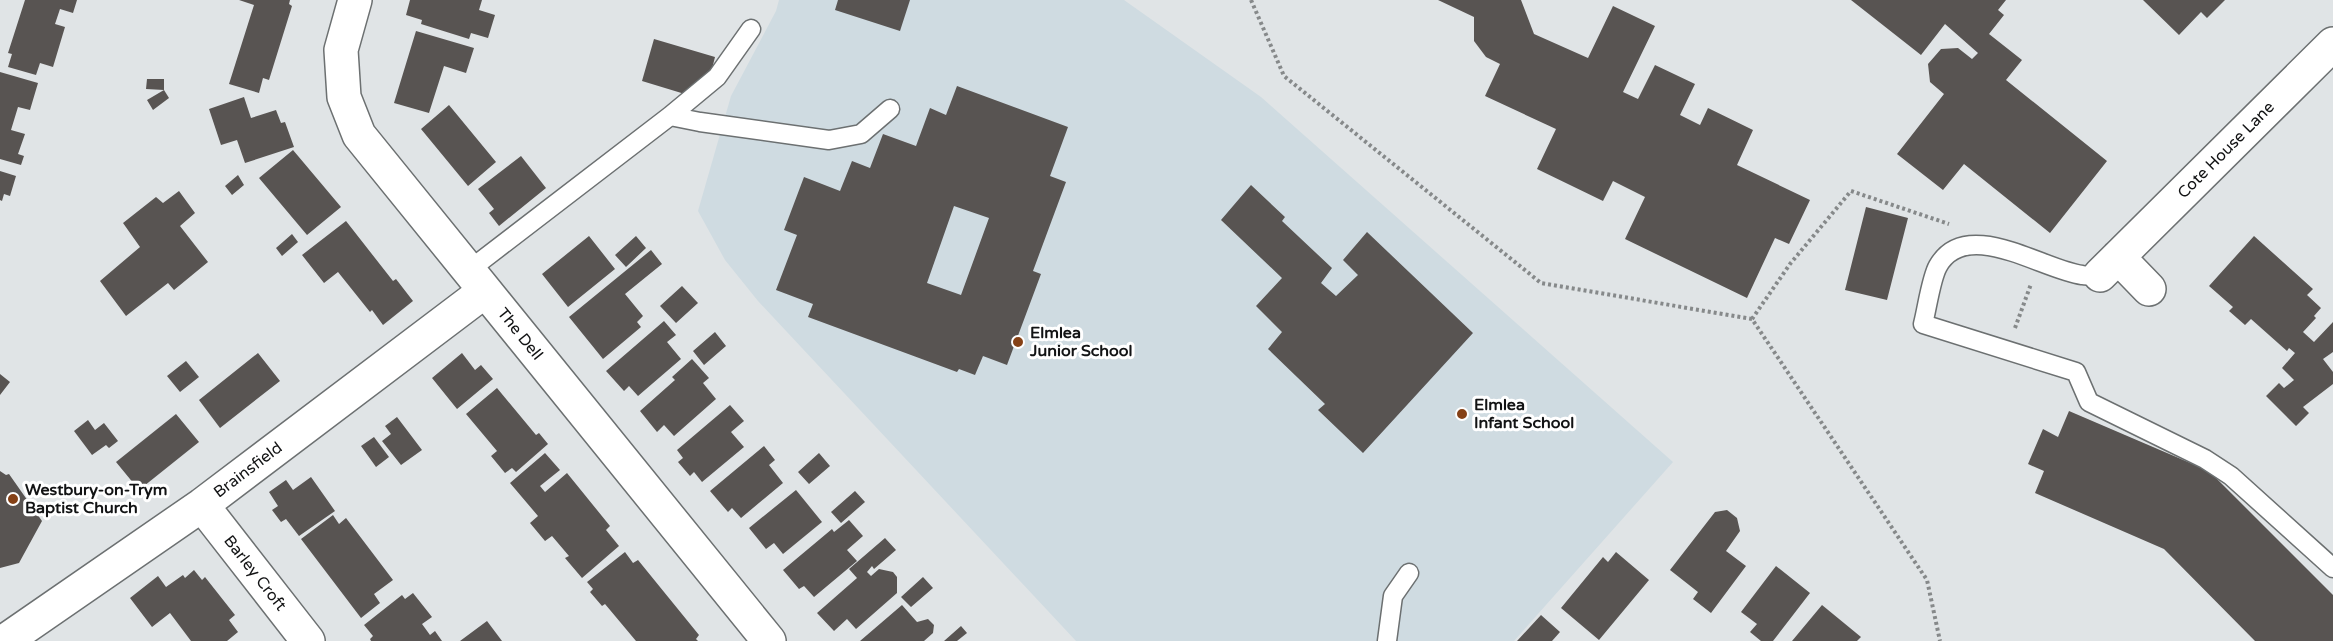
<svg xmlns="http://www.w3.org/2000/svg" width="2333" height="641" viewBox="0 0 2333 641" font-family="'Varela Round',sans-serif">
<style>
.built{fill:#cfdbe1}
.building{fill:#585452;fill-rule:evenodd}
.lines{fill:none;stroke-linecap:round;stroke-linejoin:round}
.service-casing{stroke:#6c7071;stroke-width:21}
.minor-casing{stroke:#6c7071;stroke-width:36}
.path{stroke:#86898a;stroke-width:4;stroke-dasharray:3 3;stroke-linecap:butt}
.service{stroke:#fff;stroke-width:18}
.minor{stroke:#fff;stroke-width:33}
.poi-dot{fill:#854116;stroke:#fff;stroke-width:2}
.labels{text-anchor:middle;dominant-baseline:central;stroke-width:6;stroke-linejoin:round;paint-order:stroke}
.street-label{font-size:16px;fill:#121314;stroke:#fff}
.poi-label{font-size:16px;font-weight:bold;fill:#121314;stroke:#fff;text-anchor:start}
</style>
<rect width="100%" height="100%" fill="#e0e4e6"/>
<!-- built -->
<path class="built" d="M779,0h345l137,97 412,365 -159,179h-438l-318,-340 -33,-41 -27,-49 33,-115 45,-85z"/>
<!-- building -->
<path class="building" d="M25,0h52l-4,13 -13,-4 -5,15 10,3 -12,40 -13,-4 -4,12 -28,-8 4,-13 -4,-1z
M239,0h51l-1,4 3,2 -23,74 -6,-2 -4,15 -30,-9 25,-79z
M410,0h72l-3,10 16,5 -7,23 -17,-5 -2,6 -48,-15 1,-4 -16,-5z
M838,0h72l-10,31 -65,-21z
M1438,0h83l13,34 54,24 25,-52 42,20 -32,66 15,7 17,-34 40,19 -15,31 20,10 8,-17 45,22 -16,35 73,35 -21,44 -14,-6 -28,60 -122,-59 20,-42 -32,-16 -10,20 -66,-32 19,-40 -71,-33 15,-32 -14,-7 -12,-16v-24z
M1851,0h155l-8,10 6,5 -15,19 33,26 -16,20 101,81 -57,72 -86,-69 -21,26 -46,-36 47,-60 -14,-12 -2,-18 13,-15 17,-1 14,11 6,-6 -33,-29 -24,31z
M2143,0h82l-18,18 -6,-6 -22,23z
M416,31l58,17 -8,25 -22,-7 -15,47 -35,-10z
M654,39l61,18 -5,20 -22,18 -46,-14z
M0,72l38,11 -8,27 -12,-3 -7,23 14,4 -7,20 6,2 -3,9 -21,-6z
M147,79h17v11l-18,-1z
M957,86l111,41 -18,49 16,6 -33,89 8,3 -34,91 -24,-9 -8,19 -16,-6 -2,3 -149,-55 5,-13 -37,-14 21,-55 -13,-5 20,-53 36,14 12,-30 18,7 13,-34 33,12 14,-38 16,7zM954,206l35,12 -28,77 -34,-12z
M164,90l5,8 -16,12 -6,-10z
M244,97l7,21 25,-8 5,13 4,-1 9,25 -49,16 -8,-23 -16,5 -12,-36z
M449,105l47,57 -28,24 -47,-57z
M293,150l48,57 -34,28 -48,-57z
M521,156l25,32 -47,38 -10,-13 5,-4 -16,-20z
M0,171l16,5 -6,20 -6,-2 -2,7 -2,-1z
M238,175l6,10 -12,10 -7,-9z
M1251,185l34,32 -3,4 50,47 -11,15 15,13 22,-21 -15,-15 24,-28 106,101 -110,120 -45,-43 7,-6 -57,-55 14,-17 -26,-26 26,-28 -61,-58z
M179,191l16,22 -15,13 28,36 -34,28 -6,-7 -42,33 -26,-35 40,-34 -17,-24 33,-26 7,6z
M1866,207l42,11 -21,82 -42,-10z
M346,221l47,60 3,-2 17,22 -30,24 -11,-15 -2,2 -32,-40 -14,11 -22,-28z
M292,234l6,8 -16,14 -6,-8z
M589,236l26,33 -47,38 -26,-33z
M636,236l10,12 -20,19 -11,-12z
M2254,236l59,53 -6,6 14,13 -7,8 2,2 -13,14 11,10 19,-20v30l-10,7 10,13v12l-30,23 6,6 -13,13 -30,-30 13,-13 5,5 10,-8 -12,-12 13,-15 -6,-5 -2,3 -36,-32 -6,6 -16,-14 4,-4 -24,-21z
M651,250l11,14 -37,30 18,22 -6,6 4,5 -38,32 -34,-42z
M682,286l16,17 -22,20 -16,-17z
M664,321l12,14 -9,7 14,17 -43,37 -9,-10 -5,5 -18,-20z
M715,332l11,14 -22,19 -11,-14z
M258,353l22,28 -60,47 -21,-28z
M462,353l13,17 6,-5 12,14 -36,30 -25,-31z
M692,359l17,19 -6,5 13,16 -42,37 -10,-11 -7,7 -17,-21 35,-31 -3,-3z
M186,361l13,16 -19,15 -13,-16z
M0,374l10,8 -10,13z
M497,388l39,47 3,-2 9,11 -32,28 -4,-4 -7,5 -14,-17 6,-5 -31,-37z
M730,405l14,16 -13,11 13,15 -42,35 -8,-10 -4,4 -12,-14 5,-4 -6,-8z
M2069,411l140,60 124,124v46h-78l-91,-92 -129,-56 9,-22 -16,-7 15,-35 15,8z
M176,414l23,28 -60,48 -23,-28z
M397,417l25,33 -21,15 -19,-24 9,-7 -6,-8z
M88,420l7,10 9,-7 14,18 -9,7 -3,-3 -14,10 -18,-24z
M374,437l15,20 -13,10 -15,-21z
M764,446l11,14 -6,5 14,18 -42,35 -9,-10 -4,4 -18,-21z
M545,453l15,17 -20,16 5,6 22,-19 43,53 -4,4 13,16 -37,32 -17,-20 4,-2 -17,-20 -7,5 -15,-18 8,-7 -28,-33z
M819,453l11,13 -21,18 -11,-12z
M0,471l6,4 3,-1 33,47 -23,42 -19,5z
M311,477l24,34 -36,25 -13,-17 -5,3 -9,-12 6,-4 -9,-14 17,-12 7,10z
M796,490l26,32 -39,32 -9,-11 -8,6 -17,-21z
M855,491l10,11 -24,21 -10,-11z
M1727,510l10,8 3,13 -14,20 20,15 -35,47 -18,-14 5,-7 -28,-22 45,-58z
M333,515l6,9 7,-6 47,62 -19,14 6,9 -19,15 -60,-79z
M849,520l14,16 -16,14 10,11 -43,36 -10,-11 -5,3 -16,-19 49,-41 2,3z
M885,538l11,12 -22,19 -2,-3 -5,6 4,4 8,-7 14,3 4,5v16l-41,36 -9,-10 -13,12 -17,-18 40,-35 -8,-9z
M625,552l8,11 5,-3 61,75 -3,4 2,2h-62l-31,-37 -3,2 -12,-14 3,-3 -6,-7z
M1616,552l33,28 -50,60 -38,-32 42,-51 5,5z
M1776,566l34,27 -37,48h-12l-11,-9 7,-8 -16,-12z
M194,570l8,10 3,-3 30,38 -6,5 9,12 -11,9h-36l-21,-28 -18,14 -22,-29 28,-22 8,11 17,-12 2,3z
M923,577l10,11 -22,19 -10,-10z
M413,593l19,24 -10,7 8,11 5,-4 7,10h-71l-1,-2 3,-3 -9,-11 38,-30 3,4z
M902,605l15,17 11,-3 6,6 -1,8 -9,8h-64z
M1822,605l39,32 -4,4h-65z
M1541,615l19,17 -8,9h-35z
M487,621l15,20h-42z
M961,626l6,7 -10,8h-13z"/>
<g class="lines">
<!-- service casing -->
<g class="service-casing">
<path id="service" d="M670,116l30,6 129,18 32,-6 29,-25
M468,271l202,-155 47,-39 34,-48
M2100,275c-6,0 -13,1 -18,0 -39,-5 -116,-59 -144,-9 -7,12 -11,43 -15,58l153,48 13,30 116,57 26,17 102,92
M1387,641l6,-45 16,-23"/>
</g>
<!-- minor casing -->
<g class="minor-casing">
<path id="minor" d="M355,0l-14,50 3,47 15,38 410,506
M2118,257l31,32
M2100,275l233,-231
M202,505l106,136
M5,641l197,-136 283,-214"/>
</g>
<!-- path -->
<path class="path" d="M1251,0l33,76 257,207 211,36 175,261 13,61
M1752,319l38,-55 61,-73 98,33
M2015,328l16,-44"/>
<!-- service -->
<use href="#service" class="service"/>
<!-- minor -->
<use href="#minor" class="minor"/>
</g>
<!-- markers -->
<g class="poi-dot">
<circle cx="1018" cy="342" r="6"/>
<circle cx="1462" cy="414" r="6"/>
<circle cx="13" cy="499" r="6"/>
</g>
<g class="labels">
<!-- street labels -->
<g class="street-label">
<text transform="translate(2226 150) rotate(-45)">Cote House Lane</text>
<text transform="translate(520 334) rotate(51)">The Dell</text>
<text transform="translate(248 470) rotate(-37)">Brainsfield</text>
<text transform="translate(255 573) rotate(52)">Barley Croft</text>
</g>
<!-- poi labels -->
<g class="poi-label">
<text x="1030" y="333">Elmlea<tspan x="1030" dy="18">Junior School</tspan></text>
<text x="1474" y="405">Elmlea<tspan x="1474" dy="18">Infant School</tspan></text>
<text x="25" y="490">Westbury-on-Trym<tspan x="25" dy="18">Baptist Church</tspan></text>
</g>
</g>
</svg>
